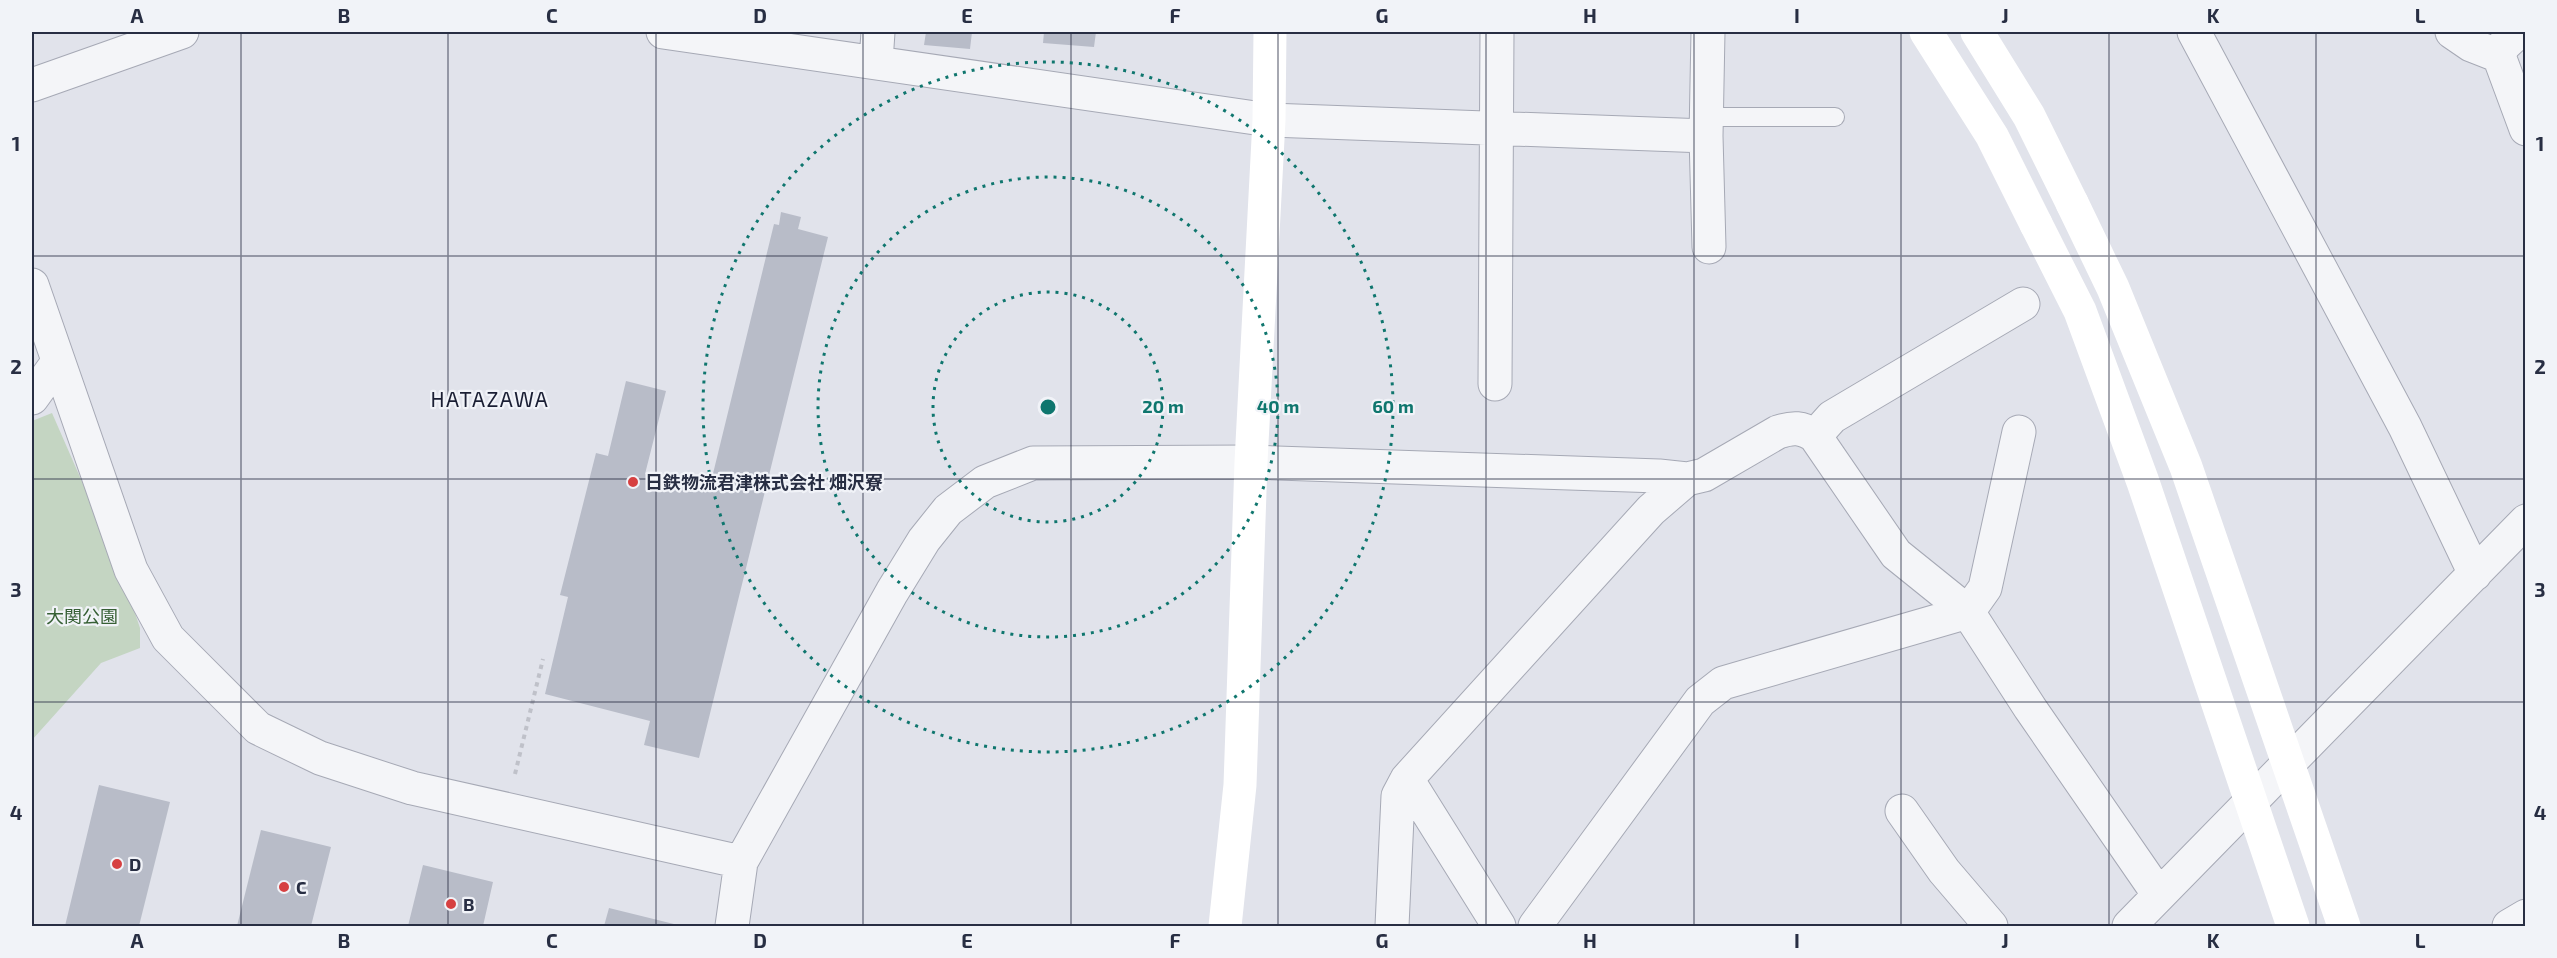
<svg xmlns="http://www.w3.org/2000/svg" width="2557" height="958" viewBox="0 0 2557 958" font-family="'Exo 2','Noto Sans JP',sans-serif">
<style>
.green{fill:#c4d5c2}
.building{fill:#b8bcc8}
.lines{fill:none;stroke-linecap:round;stroke-linejoin:round}
.lane-casing{stroke:#a6a9b5;stroke-width:20}
.street-casing{stroke:#a6a9b5;stroke-width:35}
.path{stroke:#bfc1c9;stroke-width:4;stroke-dasharray:4.5 4.5;stroke-linecap:butt}
.lane{stroke:#f4f5f8;stroke-width:18}
.street{stroke:#f4f5f8;stroke-width:33}
.secondary{stroke:#fff;stroke-width:33}
.secondary-bridge{stroke:#fff;stroke-width:33}
.grid{fill:none;stroke:#282e43;stroke-width:1.5;stroke-opacity:0.55}
.ring{fill:none;stroke:#0f766e;stroke-width:3;stroke-dasharray:3 6}
.poi-dot{fill:#d64041;stroke:#f1f3f8;stroke-width:2}
.labels{text-anchor:middle;dominant-baseline:central;stroke-width:4.5;stroke-linejoin:round;paint-order:stroke}
.poi-label{font-size:18px;font-weight:bold;fill:#282e43;stroke:#f1f3f8;text-anchor:start}
.park-label{font-size:18px;fill:#376035;stroke:#f1f3f8}
.quarter-label{font-size:21px;letter-spacing:1.5px;fill:#1b1f34;stroke:#f1f3f8}
.centre{fill:#0f766e;stroke:#f1f3f8;stroke-width:3}
.ring-label{font-size:18px;text-anchor:middle;font-weight:bold;fill:#0f766e;stroke:#f1f3f8;stroke-width:4.5;stroke-linejoin:round;paint-order:stroke}
.neatline{fill:none;stroke:#282e43;stroke-width:2}
.grid-label{font-size:20px;text-anchor:middle;font-weight:bold;fill:#282e43}
</style>
<rect width="100%" height="100%" fill="#e1e3eb"/>
<!-- green -->
<path class="green" d="M52,413l69,158 19,57v20l-39,15 -69,77v-319z"/>
<!-- building -->
<path class="building" d="M926,32h46l-2,17 -46,-4z
M1044,32h52l-2,15 -51,-4z
M781,212l20,5 -3,12 30,8 -129,521 -55,-13 6,-24 -105,-27 23,-97 -8,-2 36,-142 12,3 18,-75 40,10 -21,83 64,16 65,-266 5,1z
M99,785l71,17 -31,124h-74z
M261,830l70,17 -20,79h-74z
M423,865l70,17 -10,44h-75z
M609,908l73,18h-78z"/>
<g class="lines">
<!-- lane casing -->
<g class="lane-casing">
<path id="lane" d="M1706,117h129"/>
</g>
<!-- street casing -->
<g class="street-casing">
<path id="street" d="M663,32l606,88 437,16
M1708,32l-2,104 3,111
M2194,32l211,395 70,147
M2452,32l19,13 28,11
M2518,32l-15,14 -4,10 27,73
M876,62l2,-30
M32,85l150,-53
M32,285l99,285 37,68 90,90 62,30 92,30 329,74
M1495,384l2,-352
M32,398l26,-36
M1815,436l17,-19 191,-113
M1407,779l92,147
M1902,811l42,60 47,55
M732,926l9,-64 151,-270 32,-52 24,-30 37,-28 48,-19 218,-1 408,14 28,3 17,-4 74,-43c15,-5 24,-5 37,4l81,118 72,58 62,96 129,187
M1392,926l6,-130 9,-17 244,-269 36,-31
M1535,926l165,-225 23,-18 245,-71 17,-24 34,-156
M2129,926l397,-405
M2509,926l17,-10"/>
</g>
<!-- path -->
<path class="path" d="M515,774l28,-115"/>
<!-- lane -->
<use href="#lane" class="lane"/>
<!-- street -->
<use href="#street" class="street"/>
<!-- secondary -->
<path class="secondary" d="M1926,32l66,104 44,88
M1977,32l52,84 43,87
M1225,926l15,-141 11,-323 18,-342 1,-88"/>
<!-- secondary-bridge -->
<path class="secondary-bridge" d="M2072,203l41,85 73,179 158,459
M2036,224l44,87 63,171 150,444"/>
</g>
<!-- grid -->
<path class="grid" d="M241,32v894M448,32v894M656,32v894M863,32v894M1071,32v894M1278,32v894M1486,32v894M1694,32v894M1901,32v894M2109,32v894M2316,32v894M32,256h2494M32,479h2494M32,702h2494"/>
<!-- distance rings -->
<g class="ring">
<circle cx="1048" cy="407" r="115"/>
<circle cx="1048" cy="407" r="230"/>
<circle cx="1048" cy="407" r="345"/>
</g>
<!-- markers -->
<g class="poi-dot">
<circle cx="633" cy="482" r="6"/>
<circle cx="117" cy="864" r="6"/>
<circle cx="284" cy="887" r="6"/>
<circle cx="451" cy="904" r="6"/>
</g>
<g class="labels">
<!-- poi labels -->
<g class="poi-label">
<text x="645" y="482">日鉄物流君津株式会社 畑沢寮</text>
<text x="129" y="864">D</text>
<text x="296" y="887">C</text>
<text x="463" y="904">B</text>
</g>
<!-- park labels -->
<g class="park-label">
<text x="82" y="616">大関公園</text>
</g>
<!-- quarter labels -->
<g class="quarter-label">
<text x="490" y="398">HATAZAWA</text>
</g>
</g>
<circle cx="1048" cy="407" r="9" class="centre"/>
<g class="ring-label">
<text x="1163" y="413">20 m</text>
<text x="1278" y="413">40 m</text>
<text x="1393" y="413">60 m</text>
</g>
<!-- border -->
<rect width="2557" height="958" fill="none" stroke="#f1f3f8" stroke-width="66"/>
<rect x="33" y="33" width="2491" height="892" class="neatline"/>
<g class="grid-label">
<text x="137" y="23">A</text>
<text x="344" y="23">B</text>
<text x="552" y="23">C</text>
<text x="760" y="23">D</text>
<text x="967" y="23">E</text>
<text x="1175" y="23">F</text>
<text x="1382" y="23">G</text>
<text x="1590" y="23">H</text>
<text x="1797" y="23">I</text>
<text x="2005" y="23">J</text>
<text x="2213" y="23">K</text>
<text x="2420" y="23">L</text>
<text x="16" y="151">1</text>
<text x="2540" y="151">1</text>
<text x="16" y="374">2</text>
<text x="2540" y="374">2</text>
<text x="16" y="597">3</text>
<text x="2540" y="597">3</text>
<text x="16" y="820">4</text>
<text x="2540" y="820">4</text>
<text x="137" y="948">A</text>
<text x="344" y="948">B</text>
<text x="552" y="948">C</text>
<text x="760" y="948">D</text>
<text x="967" y="948">E</text>
<text x="1175" y="948">F</text>
<text x="1382" y="948">G</text>
<text x="1590" y="948">H</text>
<text x="1797" y="948">I</text>
<text x="2005" y="948">J</text>
<text x="2213" y="948">K</text>
<text x="2420" y="948">L</text>
</g>
</svg>
